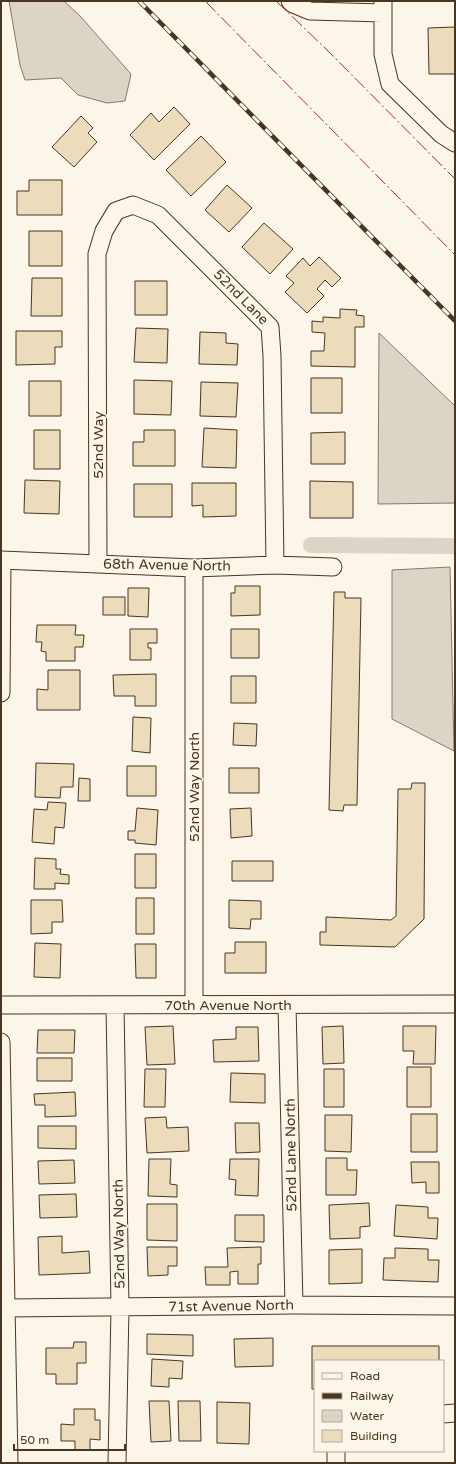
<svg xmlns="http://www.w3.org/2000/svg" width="456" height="1464" viewBox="0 0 456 1464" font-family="'Varela Round',sans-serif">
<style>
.water{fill:#dcd4c6;stroke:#887966}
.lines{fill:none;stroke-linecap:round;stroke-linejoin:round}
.canal{stroke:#dcd4c6;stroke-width:16}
.building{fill:#ecdcbc;stroke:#4a3520}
.minor-casing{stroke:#4a3520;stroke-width:19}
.minor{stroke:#fbf6e9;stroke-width:17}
.rail-casing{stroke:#4a3520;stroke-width:4.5}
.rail{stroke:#fbf6e9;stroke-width:3;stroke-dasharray:9;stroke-linecap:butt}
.power{stroke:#c62828;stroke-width:1;stroke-dasharray:14 3 2 3;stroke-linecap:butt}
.labels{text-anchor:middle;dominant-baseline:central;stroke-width:3;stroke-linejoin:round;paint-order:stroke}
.street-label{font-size:14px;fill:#4a3520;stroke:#fbf6e9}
</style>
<rect width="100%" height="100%" fill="#fbf6e9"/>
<!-- water -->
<path class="water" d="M9,1h55l17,16 50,57 -6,27 -18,2 -29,-8 -17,-17 -36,2 -5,-15z
M379,333l76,73v97l-77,1z
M450,567l4,184 -62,-32v-149z"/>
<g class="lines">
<!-- canal -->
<path class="canal" d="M311,545l144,1"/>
</g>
<!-- building -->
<path class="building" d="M455,27v47h-26l-1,-46z
M174,107l16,17 -36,36 -24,-25 21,-22 8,9z
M81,116l12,12 -5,5 9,9 -23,25 -22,-20z
M201,136l25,26 -35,34 -25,-26z
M29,180h33v35h-45v-24h12z
M227,185l25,23 -23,24 -24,-22z
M264,223l29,26 -23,25 -28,-27z
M29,231h33v35h-33z
M319,257l22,21 -9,9 -7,-7 -8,9 7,7 -17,17 -22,-21 9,-9 -8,-7 17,-18 7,8z
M32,278h30v38h-31z
M135,281h32v34h-32z
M340,309l17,1 -1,5 8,1v11h-9v40l-44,-1v-15h13l1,-18 -13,-1v-11l11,1v-5l17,1z
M136,328l32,1 -1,34 -33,-1z
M16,331h46v16h-7v17l-39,1z
M200,332l26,1v10l12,1 -1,21 -38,-1z
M311,378h31v35h-31z
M134,380l38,1 -1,34 -37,-1z
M29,381h32v35h-32z
M201,382l37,1 -2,34 -36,-1z
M204,428l33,2 -1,38 -34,-1z
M34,430h26v39h-26z
M144,430h31v36h-42v-24h11z
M345,432v32h-34v-31z
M25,480l35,1 -1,33 -35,-1z
M310,481l43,1v36h-43z
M192,483h44v33l-33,1v-12l-11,1z
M134,484h38v33h-38z
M235,586h25v29l-29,1v-23h4z
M128,588h21l-1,29 -20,-1z
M334,592h11v6h16l-4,207h-13l-1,6 -14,-1z
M103,597h22v18h-22z
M37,625h39l-1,10h9l-1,12h-8v14h-29v-9l-5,-1 1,-9h-6z
M130,629h27v14h-9v5h3v12h-21z
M231,629h28v29h-28z
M48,670h32v40h-43v-21l11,1z
M156,674v32h-21v-10h-21l-1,-21z
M231,676h25v27h-25z
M133,717l18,1 -1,35 -18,-2z
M234,723l23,1 -1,22 -23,-1z
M36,763l38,1 -1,23h-12l-1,11 -25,-1z
M127,766h29v30h-29z
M229,768h30v25h-30z
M79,778l11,1v22h-12z
M412,783h13l-1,136 -29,28 -75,-2v-13h6v-15l65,3 5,-4 2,-127h13z
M48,802l18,1 -2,25 -9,-1 -1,17 -22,-2 2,-33 13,1z
M137,808l21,2 -2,35 -21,-2v-3h-7v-9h7z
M251,808l1,28 -21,2 -1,-29z
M135,854h21v34h-21z
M35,858l21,1v10h5l-1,5 9,1v9l-14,-1v6h-21z
M232,861h41v20h-41z
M136,898h18v36h-18z
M31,900h31l1,22h-11v11l-21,1z
M229,900l32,1v18h-10l-1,10 -21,-1z
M235,942h31v31h-41v-20h10z
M35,943l26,1 -1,34 -26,-1z
M135,944h21v34h-20z
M173,1026l2,38 -28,1 -2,-38z
M343,1026l1,37 -21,1 -1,-37z
M403,1026h33l-1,38h-22l1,-13h-11z
M236,1027h22l1,34 -45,1 -1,-22 23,-1z
M38,1030h37l-1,23h-37z
M37,1058h35v23h-35z
M407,1067h24v40h-24z
M145,1069h21l-1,38h-21z
M324,1069h20v38h-20z
M231,1073l34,1v29l-35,-1z
M75,1092l1,24 -31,1v-12h-10l-1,-11z
M411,1114h26v38h-26z
M325,1115h27l-1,37 -26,-1z
M166,1117l1,11 21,-1 1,24 -42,2 -2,-35z
M235,1123h24l1,29 -24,1z
M38,1126h38v23l-38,-1z
M326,1158h21v12h10l-1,25h-30z
M149,1159h22l-1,25 7,1v12l-29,-1z
M230,1159h29l-1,37 -23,-1 1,-15 -7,-1z
M74,1160l1,23 -36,1 -1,-23z
M411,1162h28v31h-13v-11l-14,1z
M76,1194l1,23 -37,1 -1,-23z
M369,1203l1,23 -10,1v11l-30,1 -1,-34z
M147,1204h30v37l-30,-1z
M396,1205l32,2v11h10l-1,21 -43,-3z
M235,1215h29v27l-29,-1z
M62,1236v17l27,-2 1,22 -51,2 -1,-38z
M147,1247h30v19h-9v9l-20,1z
M261,1247v17h-3v20h-20v-13l-8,1v13h-24l-1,-18h23l-1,-19z
M395,1248l33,1v11h11l-1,22 -55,-2 1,-22h11z
M362,1249v34l-33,1v-34z
M147,1334l46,1v21l-46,-2z
M273,1338v28l-38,1 -1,-28z
M74,1342h12v21h-9v21h-21v-10h-10v-26h27z
M312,1346h127v15h-124v28h-3z
M152,1359l31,2 -1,18 -13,-1v9l-18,-1z
M149,1401h20l2,40 -20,1z
M178,1401h22l1,40h-22z
M217,1402l33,1 -1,41 -32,-1z
M74,1409h21v11h5v20l-10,-1v11h-15v-9h-14v-17l13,1z"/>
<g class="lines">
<!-- minor casing -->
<g class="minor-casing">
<path id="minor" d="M290,1l3,3 17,7 73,2
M383,1v53l7,30 51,50 14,9
M1,560l193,8 81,-3 58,2
M98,564l-1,-310 7,-23 12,-20 17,-6 25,10 112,112 2,29 3,209
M1,693l1,-133
M1,1005l454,-1
M115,1005l5,303 -3,155
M194,1005v-437
M287,1005l7,300
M1,1042l8,421
M6,1308l288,-3 161,1
M443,1414l12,-1
M336,1451v12"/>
</g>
<!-- minor -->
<use href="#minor" class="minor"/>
<!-- rail casing -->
<g class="rail-casing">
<path id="rail" d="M139,1l316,320"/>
</g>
<!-- rail -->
<use href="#rail" class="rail"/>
<!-- power -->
<path class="power" d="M207,1v2l248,252
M276,1l51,49 128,129"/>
</g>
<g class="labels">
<!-- street labels -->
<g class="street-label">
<text transform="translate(241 297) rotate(45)">52nd Lane</text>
<text transform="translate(98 445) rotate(-90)">52nd Way</text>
<text transform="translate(167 565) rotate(1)">68th Avenue North</text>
<text transform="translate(194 787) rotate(-90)">52nd Way North</text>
<text x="228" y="1005">70th Avenue North</text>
<text transform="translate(291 1155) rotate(-91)">52nd Lane North</text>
<text transform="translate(119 1234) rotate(-91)">52nd Way North</text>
<text transform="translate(231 1306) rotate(-1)">71st Avenue North</text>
</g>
</g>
<!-- border -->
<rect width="456" height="1464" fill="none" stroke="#4a3520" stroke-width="4"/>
<!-- legend -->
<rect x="314" y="1360" width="130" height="92" fill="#fbf6e9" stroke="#b4a999"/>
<rect x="322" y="1373" width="20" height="6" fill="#fbf6e9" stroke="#b4a999"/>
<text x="350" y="1380" font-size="12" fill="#4a3520">Road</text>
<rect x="322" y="1393" width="20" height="6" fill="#4a3520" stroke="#b4a999"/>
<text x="350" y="1400" font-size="12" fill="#4a3520">Railway</text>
<rect x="322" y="1410" width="20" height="12" fill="#dcd4c6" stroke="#b4a999"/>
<text x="350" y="1420" font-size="12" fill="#4a3520">Water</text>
<rect x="322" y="1430" width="20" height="12" fill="#ecdcbc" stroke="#b4a999"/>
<text x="350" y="1440" font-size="12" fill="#4a3520">Building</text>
<!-- scale -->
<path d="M14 1444v6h111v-6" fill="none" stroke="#4a3520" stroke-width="2"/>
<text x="20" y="1444" font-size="12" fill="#4a3520" stroke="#fbf6e9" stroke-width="3" paint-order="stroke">50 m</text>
</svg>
